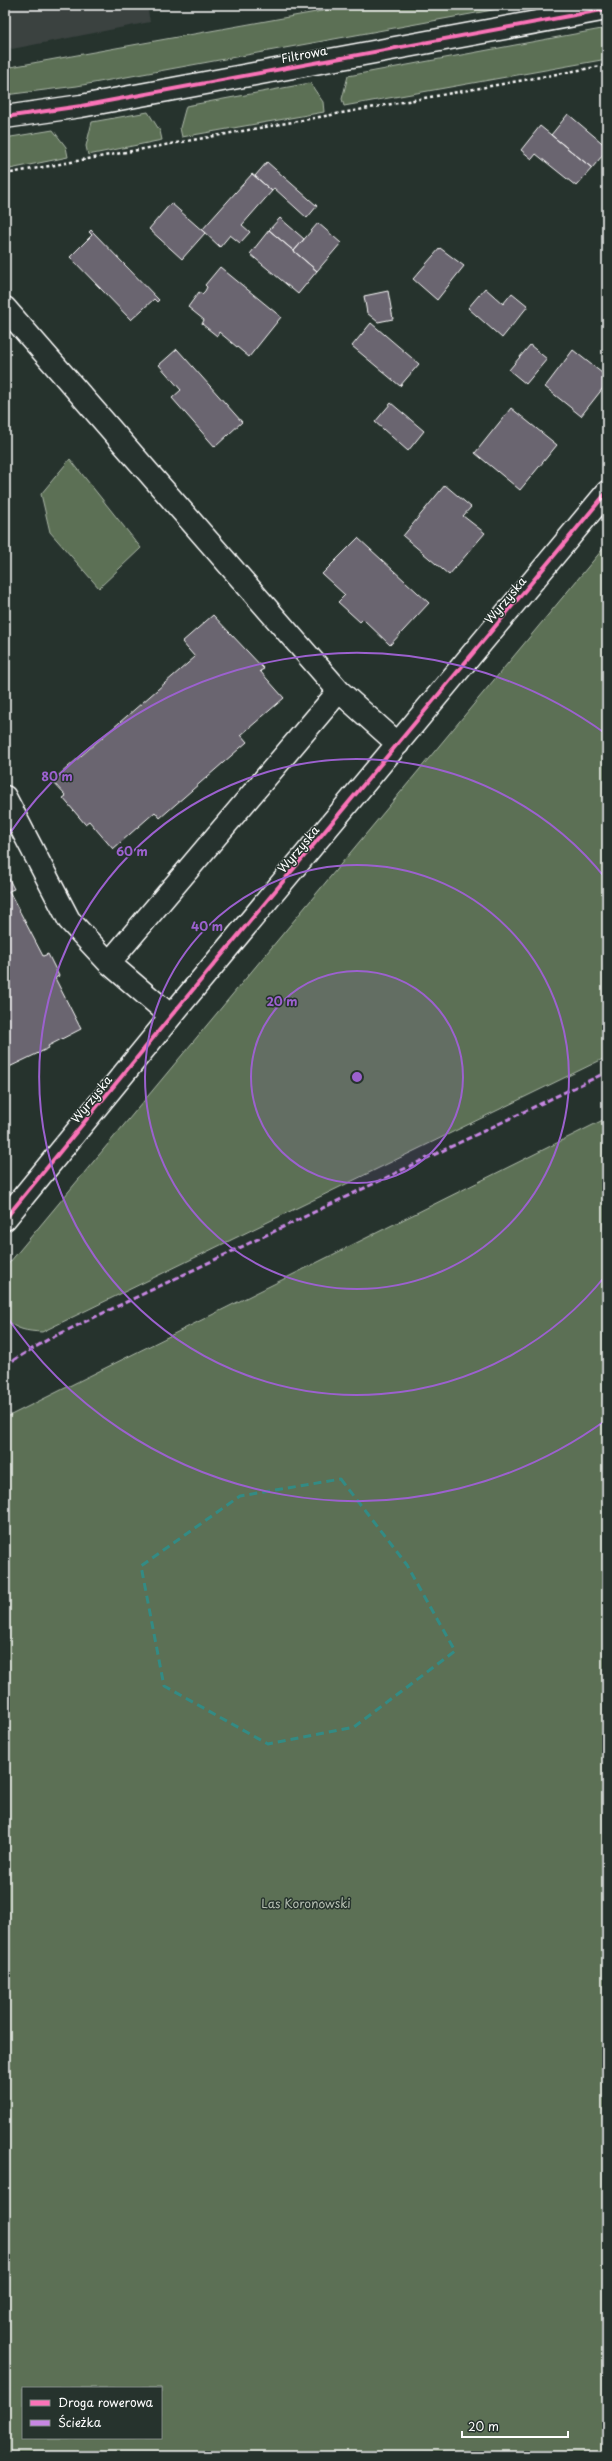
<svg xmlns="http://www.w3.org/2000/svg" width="612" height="2461" viewBox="0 0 612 2461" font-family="'Playpen Sans',sans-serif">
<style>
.built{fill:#3b4241}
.green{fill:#5b7054;stroke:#adb8aa;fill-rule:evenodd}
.building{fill:#6b6570;stroke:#fff}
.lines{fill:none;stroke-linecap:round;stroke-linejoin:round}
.minor-casing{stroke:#fff;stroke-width:25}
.path{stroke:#fff;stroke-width:2.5;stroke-dasharray:3 3;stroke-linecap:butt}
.minor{stroke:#26332d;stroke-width:22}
.quiet{stroke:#c787e3;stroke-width:3;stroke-dasharray:6 3;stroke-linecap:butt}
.cycleway-casing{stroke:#26332d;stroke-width:6}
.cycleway{stroke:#fb73b8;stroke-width:4}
.marked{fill:none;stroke:#338b84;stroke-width:3;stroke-dasharray:8 5;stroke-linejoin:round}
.ring{fill:none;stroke:#9c61cf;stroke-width:2}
.labels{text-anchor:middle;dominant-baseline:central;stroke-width:3;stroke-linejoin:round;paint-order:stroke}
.street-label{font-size:12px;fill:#fff;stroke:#26332d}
.park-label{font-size:12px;fill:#b5bfb2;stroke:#26332d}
.centre{fill:#9c61cf;stroke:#26332d;stroke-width:2}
.ring-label{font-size:12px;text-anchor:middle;font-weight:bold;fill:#9c61cf;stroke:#26332d;stroke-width:3;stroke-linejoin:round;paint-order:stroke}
</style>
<rect width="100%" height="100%" fill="#26332d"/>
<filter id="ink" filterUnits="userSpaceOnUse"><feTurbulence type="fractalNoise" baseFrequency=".025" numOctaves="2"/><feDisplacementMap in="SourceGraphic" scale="8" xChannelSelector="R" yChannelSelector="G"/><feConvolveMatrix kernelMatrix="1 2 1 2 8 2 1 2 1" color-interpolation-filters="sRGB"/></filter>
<g filter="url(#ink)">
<!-- built -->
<path class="built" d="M5,5h142l3,17 -138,27 -7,-5z"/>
<!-- green -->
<path class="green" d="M355,5h165l-443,81 -72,9v-27z
M607,28v31l-263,47 -2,-7 6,-23z
M310,83l13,19 1,10 -142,25 -2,-9 6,-22z
M148,112l12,19 2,9 -74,15 -2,-9 6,-24z
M53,130l13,17 2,10 -63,13v-32z
M70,459l71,89 -42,40 -49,-56 -9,-38z
M607,544v513l-565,275c-16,-1 -25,-2 -37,-13v-51z
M607,1118v1338h-602v-1038zM23,2388h138v50h-138z"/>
<!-- building -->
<path class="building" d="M568,114l39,33v3l-15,18 -41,-33z
M540,126l52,42 -16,18 -40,-32 -4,5 -11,-9z
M267,162l50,44 -10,12 -33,-30 -2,3 -17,-15z
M252,174l20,17 -30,34 8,7 -10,11 -10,-8 -10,12 -18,-17z
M171,203l34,30 -23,26 -33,-30z
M280,218l24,21 -10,12 -25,-21z
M318,223l23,20 -24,28 -23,-20z
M91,230l68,70 -2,2 -3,-3 -23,21 -61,-63 22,-22 -3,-3z
M269,230l48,41 -19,23 -48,-40z
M440,248l24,18 -27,34 -24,-21z
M220,267l61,50 -32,40 -30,-25 -2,4 -15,-12 2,-4 -16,-13 11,-15 3,2 3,-3 2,-4 -2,-2z
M485,288l18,16 9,-11 16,13 -26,32 -34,-30z
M388,291l5,28 -15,3 -11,-9 -3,-17z
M371,323l48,41 -19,22 -48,-40z
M530,345l17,14 -21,25 -17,-14z
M177,349l65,73 -27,25 -43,-49 9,-8 -22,-25z
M573,350l34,27v6l-26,33 -36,-29z
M391,403l33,28 -16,20 -33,-29z
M511,408l46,37 -37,45 -45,-37z
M445,485l26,22 -8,9 22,17 -36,42 -46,-39z
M358,538l71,65 -39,42 -27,-26 -3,3 -22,-20 7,-7 -23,-21z
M213,615l51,54 -4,2 24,27 -43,37 6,7 -87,76 -5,-6 -42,37 -24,-28 -4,3 -22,-26 3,-2 -14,-15 143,-124 -13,-15z
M5,871l9,18 -5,2 34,65 5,-2 11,22 -4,2 26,51 -33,17 1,2 -44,21z"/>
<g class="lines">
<!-- minor casing -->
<g class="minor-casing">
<path id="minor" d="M5,117l76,-11 526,-97
M5,308l334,383 59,53
M5,797l64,123 40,43 62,53
M109,963l230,-272
M5,1219l166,-203 436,-524"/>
</g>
<!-- path -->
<path class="path" d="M5,174l602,-109"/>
<!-- minor -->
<use href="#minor" class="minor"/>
<!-- quiet -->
<path class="quiet" d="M5,1365l44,-26 558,-267"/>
<!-- cycleway casing -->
<g class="cycleway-casing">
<path id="cycleway" d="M5,117l76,-11 526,-97
M5,1219l166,-203 436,-524"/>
</g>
<!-- cycleway -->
<use href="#cycleway" class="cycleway"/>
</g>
</g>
<!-- marked area -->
<path class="marked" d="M341,1479l66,86 48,86 -101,76 -86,17 -104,-58 -23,-120 99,-70z"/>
<!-- distance rings -->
<circle cx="357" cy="1077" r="106" fill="#9c61cf" fill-opacity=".12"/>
<g class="ring">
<circle cx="357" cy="1077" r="106"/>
<circle cx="357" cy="1077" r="212"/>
<path d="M606 1275A318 318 0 1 1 606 879"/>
<path d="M606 1420A424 424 0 0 1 5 1314M5 840A424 424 0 0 1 606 734"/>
</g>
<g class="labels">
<!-- street labels -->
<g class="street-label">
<text transform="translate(304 54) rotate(-11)">Filtrowa</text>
<text transform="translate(505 600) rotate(-50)">Wyrzyska</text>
<text transform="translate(298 849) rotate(-50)">Wyrzyska</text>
<text transform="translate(91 1099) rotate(-51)">Wyrzyska</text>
</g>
<!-- park labels -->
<g class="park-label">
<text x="306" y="1903">Las Koronowski</text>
</g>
</g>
<circle cx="357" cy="1077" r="6" class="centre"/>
<g class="ring-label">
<text x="57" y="781">80 m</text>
<text x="132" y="856">60 m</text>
<text x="207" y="931">40 m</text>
<text x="282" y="1006">20 m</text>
</g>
<!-- margin -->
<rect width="612" height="2461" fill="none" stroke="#26332d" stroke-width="20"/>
<rect x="10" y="10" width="592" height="2441" fill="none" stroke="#fff" stroke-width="1.5" filter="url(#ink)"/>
<!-- legend -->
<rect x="22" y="2387" width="140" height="52" fill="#26332d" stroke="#7d8581"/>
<rect x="30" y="2400" width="20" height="6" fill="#fb73b8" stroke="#7d8581"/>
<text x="58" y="2407" font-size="12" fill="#ffffff">Droga rowerowa</text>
<rect x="30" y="2420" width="20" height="6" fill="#c787e3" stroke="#7d8581"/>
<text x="58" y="2427" font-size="12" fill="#ffffff">Ścieżka</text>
<!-- scale -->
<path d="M462 2431v6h106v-6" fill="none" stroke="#ffffff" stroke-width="2"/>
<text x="468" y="2431" font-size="12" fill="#ffffff" stroke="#26332d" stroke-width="3" paint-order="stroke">20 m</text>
</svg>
